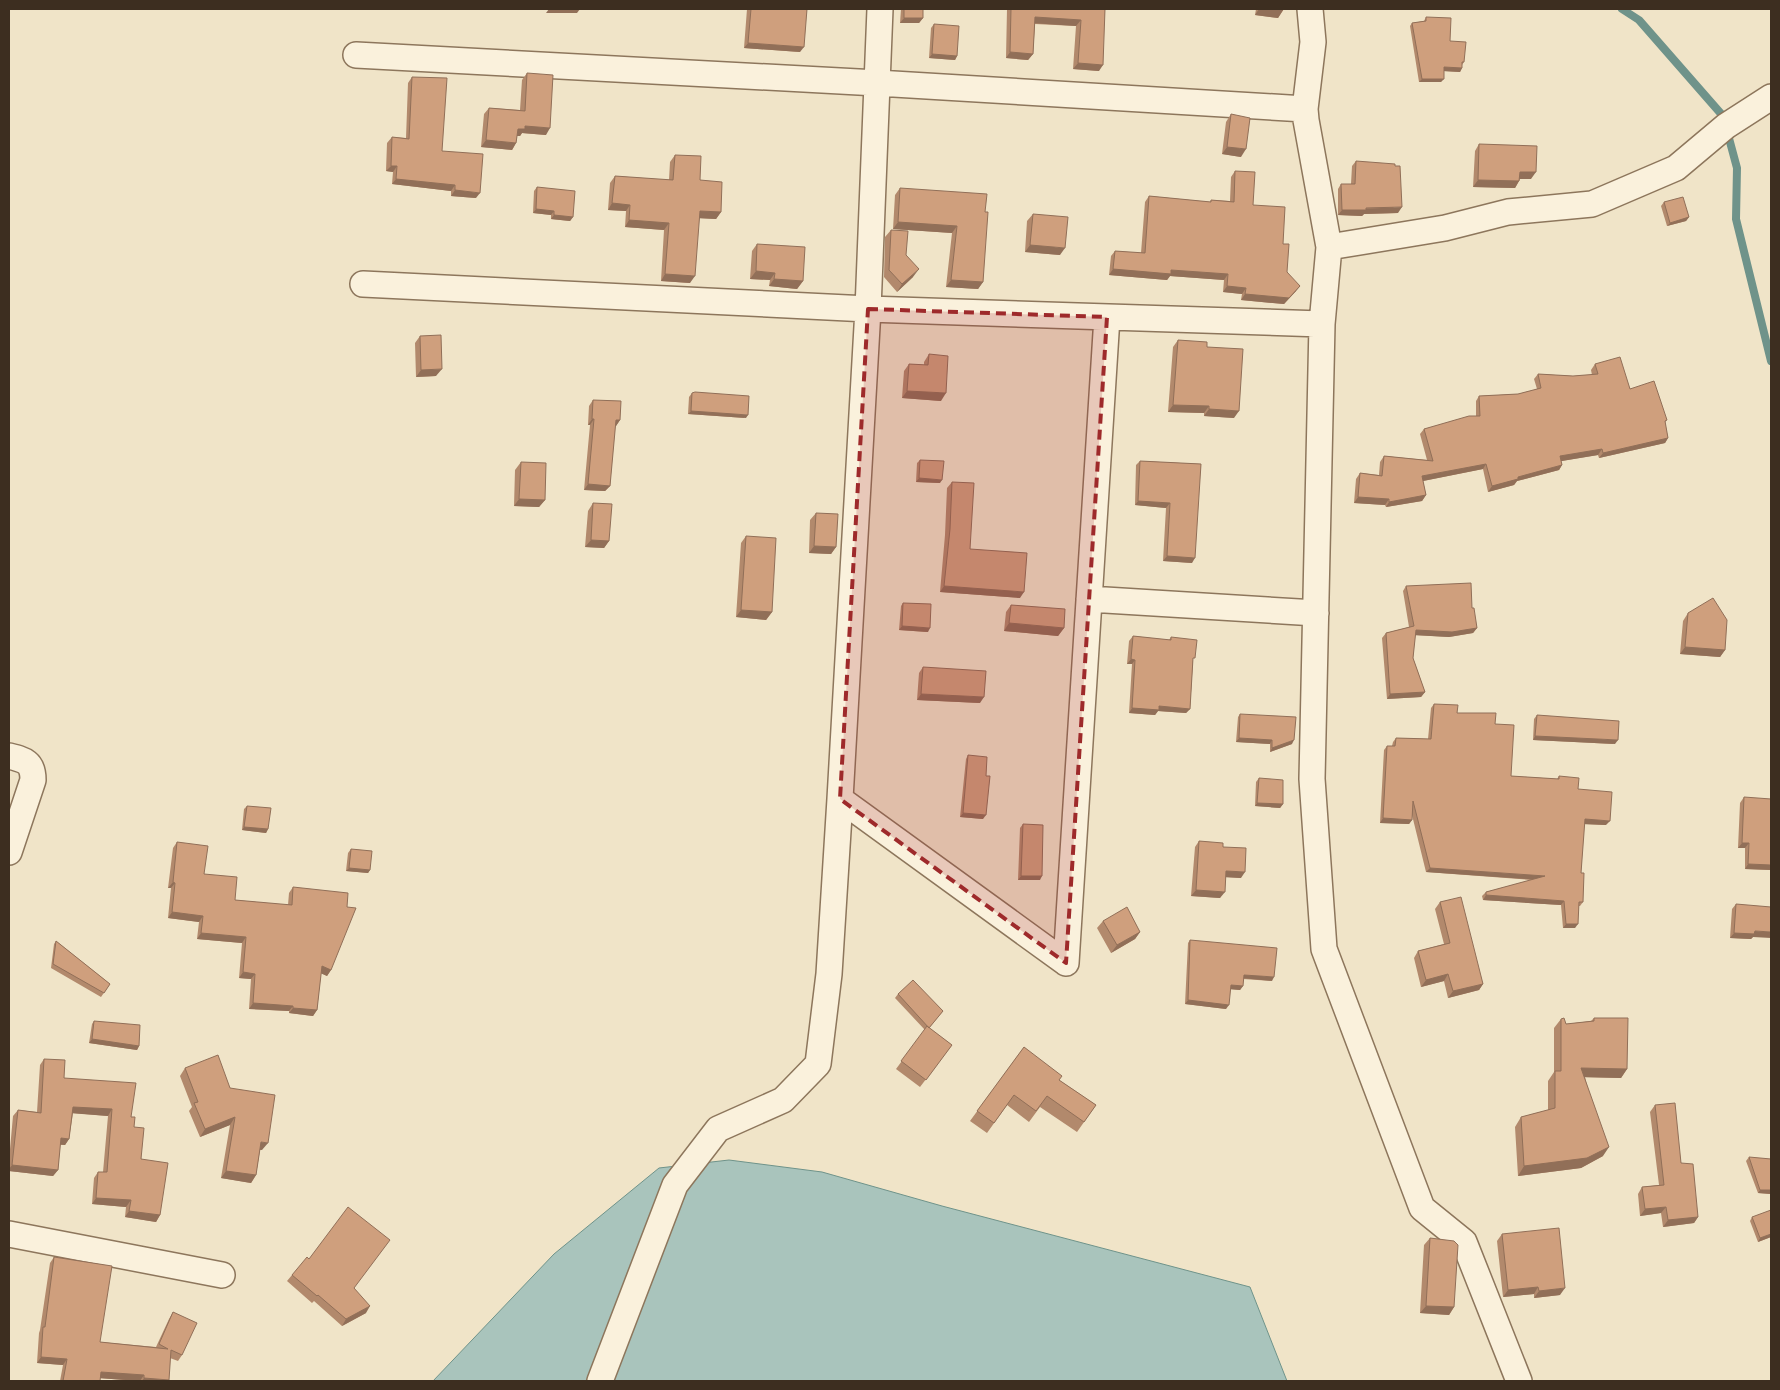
<svg xmlns="http://www.w3.org/2000/svg" width="1780" height="1390" viewBox="0 0 1780 1390" font-family="Lora,serif">
<style>
.water{fill:#a9c4bc;stroke:#6f938a}
.lines{fill:none;stroke-linecap:round;stroke-linejoin:round}
.stream{stroke:#6f938a;stroke-width:8}
.minor-casing{stroke:#8d765c;stroke-width:28}
.minor{stroke:#faf1dc;stroke-width:25}
.wall{fill:#b2896c}
.shaded-wall{fill:#916f58}
.building{fill:#cf9f7d;stroke:#916f58}
.marked{fill:#9e2a2b;fill-opacity:0.2;stroke:#9e2a2b;stroke-width:4;stroke-dasharray:10 6;stroke-linejoin:round}
</style>
<rect width="100%" height="100%" fill="#f0e4c8"/>
<!-- water -->
<path class="water" d="M729,1160l93,12 120,34 308,81 37,94h-854l121,-127 105,-86z"/>
<g class="lines">
<!-- stream -->
<path class="stream" d="M1622,9l17,11 84,96 14,52 -1,51 35,142"/>
<!-- minor casing -->
<g class="minor-casing">
<path id="minor" d="M1310,9l3,33 -8,67 1,11 23,127 116,-19 63,-16 84,-8 84,-36 50,-42 45,-29
M356,55l521,28 428,26
M1329,247l-7,77 -10,455 12,170 98,259 42,34 55,139
M363,284l505,25 454,15
M1089,599l227,14
M9,756c16,4 24,6 24,24l-24,72
M840,799l226,164
M1066,963l41,-646
M9,1234l213,41
M600,1381l75,-196 43,-56 65,-29 35,-36 11,-90 11,-175 28,-490 12,-300"/>
</g>
<!-- minor -->
<use href="#minor" class="minor"/>
</g>
<!-- wall -->
<path class="wall" d="M747,9h60l-7,43 -56,-4z
M901,9h22v9l-4,5h-19z
M1007,9h98l-6,62 -26,-2 3,-43 -41,-2 -2,30 -5,6 -22,-2z
M1256,9h28l-6,9 -23,-3z
M1426,17l24,24 14,21 -2,3v3l-2,4 -16,-1 -3,11h-22l-9,-56 2,-3 12,-2z
M934,24l23,32 -2,4 -26,-2 2,-30z
M527,73l19,62 -24,-2 -2,3h-3l-1,7 -4,7 -31,-3 3,-33 5,-6 31,2 2,-30z
M412,77l30,74 34,47 -25,-2v-5l-59,-7 1,-12 -7,-1 1,-28 5,-6 14,1 2,-55z
M1231,114l10,43 -19,-3 4,-32z
M1479,144l52,35h-11l-1,2 -4,7 -42,-1 2,-36z
M675,155l25,25 21,32 -5,7 -17,-1 -9,65 -29,-2 3,-51 -39,-3 1,-16 -18,-1 2,-27 5,-7 54,4 1,-18z
M1356,161l42,52 -34,1 -2,2 -24,-1v-26l3,-5h10l1,-18z
M1235,171l18,34 30,39 4,28 9,19 -12,13 -43,-4 1,-6 -19,-2 1,-12 -54,-4 -3,4 -58,-5 2,-19 4,-5 26,2 4,-51 4,-6 61,6 1,-2 19,1 1,-24z
M537,187l36,30 -3,4 -19,-2v-4l-18,-2 1,-22z
M900,188l85,24 -2,70 -5,7 -32,-2 6,-54 -59,-4 2,-34z
M1664,202l25,15 -3,4 -19,5 -6,-20z
M1033,214l27,41 -35,-3 2,-31z
M891,230l22,47 -16,15 -13,-15 1,-40z
M757,244l46,37 -6,8 -28,-3 1,-6 -20,-1 2,-28z
M420,336l16,40 -20,1 -1,-34z
M1178,340l29,7 27,71 -30,-2v-3l-36,-1 5,-65z
M929,354l12,47 -39,-3 2,-27 5,-7 15,1v-3z
M1595,364l35,25 37,31 -2,2 3,16 -3,5 -66,15 -1,-3 -37,6 1,4 -3,5 -42,11 -3,4 -26,7 -5,-23 -60,12 3,14 -4,6 -36,6 -1,-2 -31,-2 2,-24 4,-6 19,2 1,-13 4,-6 43,4 -7,-26 4,-5 52,-13v-15l3,-5 39,-2 19,-5 -3,-10 4,-5 35,2 19,-1 -1,-5z
M692,393l54,25 -58,-4 1,-17z
M593,400l27,20 -4,6h-1l-5,60 -5,5 -21,-1 6,-65h-2l1,-19z
M920,460l20,23 -24,-1 1,-19z
M1140,461l61,3 -9,99 -29,-2 3,-53 -31,-3 1,-40z
M521,462l24,38 -6,7 -25,-1 1,-36z
M952,482l18,67 50,49 -80,-6 5,-57 2,-47z
M593,503l16,38 -5,7 -19,-1 3,-36z
M816,513l20,34 -5,7 -22,-1 1,-33z
M746,536l26,76 -6,8 -30,-3 5,-74z
M1406,586l66,22 5,20 -4,5 -24,4 -34,-2 -2,23 12,34 -4,5 -34,2 -5,-61 4,-5 23,-6 -6,-36z
M903,603l25,29 -29,-2 2,-24z
M1011,605l53,23 -6,8 -54,-5 2,-19z
M1688,613l37,37 -5,7 -40,-3 3,-33z
M1133,636l36,4 2,-3 22,24 -3,48 -4,4 -28,-2 -3,4 -26,-2 3,-49h-5l2,-23z
M923,667l57,36 -63,-3 2,-27z
M1434,704l23,9 38,11 16,52 46,3 2,-3 19,13 28,36 -22,-1 -3,49 2,29 -3,4h-1l-4,22h-12l-2,-23 -78,-5 -1,-4 4,-4 45,-12 -105,-8 -14,-57v5l-3,4 -29,-1 4,-73 3,-4h5l1,-4 3,-4 32,1 3,-31z
M1240,714l52,30 -22,8v-8l-34,-2 2,-25z
M1537,715l78,29 -82,-4 1,-21z
M968,755l18,21 -3,43 -23,-2 6,-58z
M1259,778l24,26 -3,4 -25,-2 1,-24z
M1744,797l27,73 -26,-1v-21h-7l2,-45z
M247,806l21,23 -2,4 -24,-3 2,-21z
M1023,824l17,56h-22l2,-52z
M1199,841l24,6 18,31 -15,-1 -6,21 -29,-2 4,-49z
M177,842l27,32 31,26 53,5 1,-12 4,-6 38,83 -4,6 -6,-3 -4,37 -4,6 -24,-3v-2l-40,-2 2,-30 -12,-1 3,-35 -45,-4 2,-17 -31,-4 3,-30h-3l5,-40z
M351,849l19,21 -2,3 -22,-2 2,-18z
M1440,902l43,82 -4,6 -31,8 -4,-17 -23,6 -7,-29 4,-7 26,-7 -9,-35z
M1736,904l17,33 -2,2 -21,-1 2,-29z
M1103,921l37,11 -5,7 -24,14 -14,-25z
M1190,940l82,41 -29,-2v7l-3,4 -10,-1 -4,20 -41,-5 3,-61z
M56,941l54,43 -9,13 -50,-29 3,-24z
M898,994l45,17 -14,17 23,17 -32,42 -24,-18 29,-39 -30,-32z
M1594,1018l33,51 -6,9 -36,-1 18,79 -22,12 -63,8 -3,-49 6,-10 27,-7v-29l6,-9v-44l7,-9 5,5 25,-3z
M94,1021l45,25 -2,4 -48,-7 3,-19z
M1024,1047l35,33 37,25 -19,27 -37,-25 -11,15 -22,-17 -20,28 -17,-12z
M44,1059l20,19 67,39 10,42 19,56 -4,7 -31,-5 1,-10 -34,-3 2,-26 4,-6h5l5,-56 -35,-3 -4,26 -4,6h-5l-2,25 -5,6 -44,-5v-11l4,-44 5,-6 19,2 3,-47z
M185,1068l45,20 32,62h-2l-4,25 -5,8 -30,-5 9,-53 -30,12 -11,-26 3,-4 -12,-31z
M1655,1105l26,58 17,54 -4,6 -31,4 -2,-14 -21,3 -2,-22 4,-7 17,-2 -9,-73z
M1749,1157l22,37 -13,-1 -12,-32z
M1752,1217l19,20 -13,5 -8,-21z
M1502,1234l58,61 -26,3v-4l-31,3 -6,-56z
M1430,1238l24,69 -5,8 -29,-2 4,-68z
M54,1257l46,85 56,5 13,-28 4,-7 9,43 -4,6 -8,-3 -2,23h-33l-35,-3v3h-40l3,-16 -26,-2 2,-30 1,-3 10,-67z
M292,1275l62,13 12,25 -24,13 -28,-25 -2,2 -25,-22z"/>
<!-- shaded-wall -->
<path class="shaded-wall" d="M549,9h31l-3,4h-31z
M1259,9h11l13,1 -5,8 -23,-3z
M1035,17l46,3 -5,6 -45,-3z
M904,18h19l-4,5h-19z
M748,43l56,4 -4,5 -56,-4z
M1010,52l23,2 -5,6 -22,-2z
M932,54l25,2 -2,4 -26,-2z
M1078,63l25,2 -4,6 -26,-2z
M1444,67l18,1 -2,4 -18,-1z
M1422,79h22l-3,3h-22z
M525,126l25,2 -4,7 -24,-2 -2,3h-7l5,-7z
M486,140l30,3 -4,7 -31,-3z
M1227,147l19,2 -5,8 -19,-3z
M391,166h6l-4,6 -7,-1z
M1520,172h16l-5,7h-16z
M396,179l59,6 -4,6 -59,-7z
M1478,180l41,1 -4,7 -42,-1z
M455,190l25,3 -4,5 -25,-2z
M612,203l18,2 -4,6 -18,-1z
M1402,207l-4,6 -34,1 -2,2 -24,-1 4,-5z
M536,209l18,2 -3,4 -18,-2z
M700,211l21,1 -5,7 -21,-1z
M554,215l19,2 -3,4 -19,-2z
M1689,217l-3,4 -19,5 3,-3z
M629,220l40,3 -5,7 -39,-3z
M898,222l59,4 -5,7 -59,-4z
M1030,245l35,3 -5,7 -35,-3z
M919,269l-6,8 -16,15 5,-8z
M1113,269l58,1 57,4 -4,6 -54,-4 -3,4 -58,-5z
M756,271l19,2 -5,7 -20,-1z
M665,274l30,2 -5,7 -29,-2z
M774,279l29,2 -6,8 -28,-3z
M951,280l32,2 -5,7 -32,-2z
M1227,286l19,2 -4,6 -19,-2z
M1300,286l-4,5 -12,13 -43,-4 4,-6z
M442,369l-6,7 -20,1 5,-7z
M907,391l39,2 -5,8 -39,-3z
M1173,405l36,1 -5,7 -36,-1z
M1209,409l30,2 -5,7 -30,-2z
M691,411l57,4 -2,3 -58,-4z
M592,419h2l-4,6h-2z
M616,420h4l-4,6h-4z
M1668,438l-3,5 -66,15 4,-5z
M1602,449l-4,6 -42,7 4,-6z
M1486,464l-3,5 -65,13 4,-6z
M1562,465l-3,5 -42,11 -3,4 -26,7 4,-6 26,-9z
M919,478l23,2 -2,3 -24,-1z
M588,484l22,2 -5,5 -21,-1z
M1426,495l-4,6 -36,6 3,-5z
M1358,497l31,2 -4,6 -31,-2z
M519,499l26,1 -6,7 -25,-1z
M1138,501l32,2 -4,5 -31,-3z
M591,540l18,1 -5,7 -19,-1z
M814,546l22,1 -5,7 -22,-1z
M1167,556l28,2 -3,5 -29,-2z
M944,586l80,6 -4,6 -80,-6z
M741,610l31,2 -6,8 -30,-3z
M1009,623l55,5 -6,8 -54,-5z
M902,626l28,2 -2,4 -29,-2z
M1477,628l-4,5 -24,4 -37,-2 4,-5z
M1685,647l40,3 -5,7 -40,-3z
M1131,659l4,1 -3,4h-5z
M1425,692l-4,5 -34,2 3,-5z
M921,694l63,3 -4,6 -63,-3z
M1159,706l31,3 -4,4 -28,-2 -3,4 -26,-2 3,-5z
M1535,736l83,4 -3,4 -82,-4z
M1239,738l33,2 -2,4 -34,-2z
M1294,740l-2,4 -22,8 2,-4z
M1257,803l26,1 -3,4 -25,-2z
M963,813l23,2 -3,4 -23,-2z
M1383,818l29,2 -3,4 -29,-1z
M1585,819l25,2 -4,4 -24,-1z
M244,827l24,2 -2,4 -24,-3z
M1742,843h7l-4,5h-7z
M1748,864l23,1v5l-26,-1z
M349,868l21,2 -2,3 -22,-2z
M1430,868l115,8 -3,4 -116,-8z
M1226,871l19,1 -4,6 -19,-1z
M1021,876h21l-2,4h-22z
M173,882l2,1 -4,5h-3z
M1196,890l29,2 -5,6 -29,-2z
M1486,895l78,6 -3,4 -78,-5z
M172,912l31,4 -4,6 -31,-4z
M1566,924h12l-3,4h-12z
M1755,931l16,1v6l-18,-1 -2,2 -21,-1 4,-5z
M1140,932l-5,7 -24,14 6,-8z
M201,933l45,4 -4,6 -45,-4z
M322,966l9,4 -4,6 -9,-4z
M243,972l12,2 -4,5 -12,-1z
M1448,974l-4,7 -23,6 5,-7z
M1244,975l30,2 -2,4 -31,-3z
M1483,984l-4,6 -31,8 5,-7z
M1231,985l12,1 -3,4 -12,-1z
M1188,1000l41,5 -3,4 -41,-5z
M253,1003l40,3 -4,5 -40,-2z
M293,1008l24,2 -4,6 -24,-3z
M92,1039l47,7 -2,4 -48,-7z
M1581,1068l46,1 -6,9 -46,-1z
M73,1107l39,2 -4,7 -39,-3z
M235,1117l-5,8 -30,12 5,-8z
M61,1138l8,1 -4,6 -8,-1z
M261,1142l7,1 -6,7 -6,-1z
M1609,1147l-6,9 -22,12 -63,8 6,-10z
M12,1165l46,5 -5,6 -44,-5v-2z
M226,1171l30,4 -5,8 -30,-5z
M1760,1190h11v4l-13,-1z
M96,1198l35,2 -5,7 -34,-3z
M1666,1207l-5,6 -21,3 5,-7z
M129,1211l31,4 -4,7 -31,-5z
M1698,1217l-4,6 -31,4 5,-7z
M1771,1234v3l-13,5 2,-4z
M1538,1287l-4,7 -31,3 5,-7z
M1565,1288l-5,7 -26,3 5,-7z
M370,1306l-4,7 -24,13 4,-7z
M1426,1306l28,1 -5,8 -29,-2z
M41,1357l26,2 -4,6 -26,-2z
M101,1372l43,3 -4,6 -43,-3z
M144,1378l25,2 -1,1h-26z"/>
<!-- building -->
<path class="building" d="M751,9h56l-3,38 -56,-4z
M904,9h19v9h-19z
M1011,9h94l-2,56 -25,-2 3,-43 -46,-3 -2,37 -23,-2z
M1270,9h14l-1,1z
M1426,17l25,1 -1,23 16,1 -2,20h-2v6l-18,-1v12h-22l-10,-56 14,-2z
M934,24l25,2 -2,30 -25,-2z
M527,73l26,2 -3,53 -25,-2v3h-7l-2,14 -30,-3 3,-32 36,3z
M412,77l35,1 -5,73 41,3 -3,39 -25,-3v-5l-59,-6 1,-13h-6l1,-29 17,2z
M1231,114l19,4 -4,31 -19,-2z
M1479,144l58,2 -1,26h-16l-1,9 -41,-1z
M675,155l26,1 -1,24 22,2 -1,30 -21,-1 -5,65 -30,-2 4,-51 -40,-3 1,-15 -18,-2 3,-27 58,4z
M1356,161l39,3v2h5l2,41 -36,1v2h-24l-1,-26h14z
M1235,171l20,1 -2,33 32,2 -2,37h6l-2,28 13,14 -11,12 -44,-4 1,-6 -19,-2 1,-12 -57,-4v4l-58,-5 2,-18 30,2 4,-57 62,6v-2l23,2z
M537,187l38,4 -2,26 -19,-2v-4l-18,-2z
M900,188l87,6 -2,18h3l-5,70 -32,-2 6,-54 -59,-4z
M1683,197l6,20 -19,6 -6,-21z
M1033,214l35,3 -3,31 -35,-3z
M891,230l17,1 -2,24 13,14 -17,15 -13,-14z
M757,244l48,3 -2,34 -29,-2 1,-6 -19,-2z
M441,335l1,34 -21,1 -1,-34z
M1178,340l29,2v5l36,2 -4,62 -30,-2v-3l-36,-1z
M929,354l19,2 -2,37 -39,-2 2,-27 19,1z
M1620,357l10,32 24,-8 13,39 -2,1 3,17 -65,15 -1,-4 -42,7 2,9 -44,12v2l-26,7 -6,-22 -64,12 4,19 -37,7v-3l-31,-2 2,-24 22,3 2,-20 49,5 -9,-32 45,-13h11l-1,-20 39,-2 23,-6 -3,-14 35,2 25,-2 -3,-10z
M695,392l54,4 -1,19 -57,-4 1,-18z
M593,400l28,1 -1,19h-4l-6,66 -22,-2 6,-65h-2z
M920,460l24,1 -2,19 -23,-2z
M1140,461l61,3 -6,94 -28,-2 3,-53 -32,-2z
M521,462l25,1 -1,37 -26,-1z
M952,482l22,1 -4,66 57,4 -3,39 -80,-6 6,-57z
M593,503l19,1 -3,37 -18,-1z
M816,513l22,1 -2,33 -22,-1z
M746,536l30,2 -4,74 -31,-2z
M1471,583l1,25h2l3,20 -25,4 -36,-2 -3,28 12,34 -35,2 -4,-61 28,-7 -8,-40z
M1713,598l14,22 -2,30 -40,-3 3,-34z
M903,603l28,1 -1,24 -28,-2z
M1011,605l54,4 -1,19 -55,-5z
M1133,636l38,4v-3l26,3 -2,18h-2l-3,51 -31,-3v4l-27,-2 3,-48 -4,-1z
M923,667l63,4 -2,26 -63,-3z
M1434,704l24,1 -1,8h39l-1,11 19,1 -3,51 48,3v-3l20,2 -1,11 34,3 -2,29 -25,-2 -4,54h3l-1,29h-4l-1,22h-12l-2,-23 -78,-6v-3l59,-16 -115,-8 -17,-67 -1,19 -29,-2 4,-72h8l1,-8 35,1z
M1240,714l56,3 -2,23 -22,8v-8l-33,-2z
M1537,715l82,6 -1,19 -83,-4z
M968,755l19,2 -1,19h4l-4,39 -23,-2z
M1259,778l24,2v24l-26,-1z
M1744,797l27,2v66l-23,-1 1,-21h-7z
M247,806l24,2 -3,21 -24,-2z
M1023,824l20,1 -1,51h-21z
M1199,841l24,2v4l23,1 -1,24 -19,-1 -1,21 -29,-2z
M177,842l31,4 -4,28 33,3 -2,23 57,5 1,-18 55,6 -1,14 9,1 -25,62 -9,-4 -5,44 -24,-2v-2l-40,-3 2,-29 -12,-2 3,-35 -45,-4 2,-17 -31,-4 3,-29 -2,-1z
M351,849l21,2 -2,19 -21,-2z
M1461,897l22,87 -30,7 -5,-17 -22,6 -8,-29 32,-8 -10,-41z
M1736,904l35,3v25l-16,-1 -1,3 -20,-1z
M1127,907l13,25 -23,13 -14,-24z
M1190,940l87,8 -3,29 -30,-2 -1,11 -12,-1 -2,20 -41,-5z
M56,941l54,43 -6,9 -51,-29z
M913,980l30,31 -14,17 -31,-34z
M1564,1018l2,6 28,-3v-3h34l-1,51 -46,-1 28,79 -22,11 -63,8 -3,-49 34,-9v-37h6v-52z
M94,1021l46,4 -1,21 -47,-7z
M927,1026l25,19 -26,35 -25,-19z
M1024,1047l38,29 -3,4 37,25 -12,17 -37,-26 -11,15 -22,-16 -20,28 -17,-12z
M218,1055l12,33 45,7 -7,48 -7,-1 -5,33 -30,-4 9,-54 -30,12 -11,-26 4,-1 -13,-34z
M44,1059l21,1 -1,18 72,5 -5,34h4l-1,10 10,1 -3,31 27,4 -8,52 -31,-4 2,-11 -35,-2 2,-26h9l5,-63 -39,-2 -4,32 -8,-1 -3,32 -46,-5 6,-55 23,3z
M1675,1103l6,60 12,1 5,53 -30,3 -2,-13 -21,2 -3,-22 22,-2 -9,-80z
M1749,1157l22,2v31h-11z
M348,1207l42,33 -36,48 16,18 -24,13 -28,-24 -1,1 -25,-21 15,-18 2,2z
M1771,1210v24l-11,4 -8,-21z
M1559,1228l6,60 -26,3 -1,-4 -30,3 -6,-56z
M1430,1238l24,3 4,4 -4,62 -28,-1z
M54,1257l58,9 -12,76 68,7 -9,-5 14,-32 24,11 -15,32 -11,-5 -2,30 -25,-2v-3l-43,-3 -1,9h-37l4,-22 -26,-2 2,-30h2z"/>
<!-- marked area -->
<path class="marked" d="M868,309l239,8 -41,646 -226,-164z"/>
<!-- border -->
<rect width="1780" height="1390" fill="none" stroke="#3d2e20" stroke-width="20"/>
</svg>
